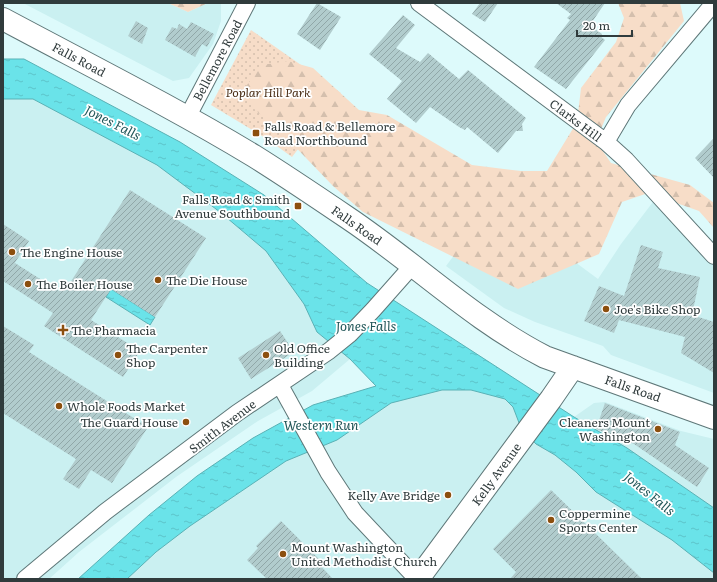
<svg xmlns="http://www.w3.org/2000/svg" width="717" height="582" viewBox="0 0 717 582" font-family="Literata,serif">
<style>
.built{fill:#caf0f1}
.green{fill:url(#green-dots)}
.forest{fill:url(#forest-firs)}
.water{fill:url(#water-ripples);stroke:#59b1b5}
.building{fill:url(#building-hatch)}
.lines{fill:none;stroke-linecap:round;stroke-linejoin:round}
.street-casing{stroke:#5e7778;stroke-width:18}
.secondary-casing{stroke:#5e7778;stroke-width:24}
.street{stroke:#fff;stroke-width:16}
.secondary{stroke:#fff;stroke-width:22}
.poi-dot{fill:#8c4f0e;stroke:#fff;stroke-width:1.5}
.labels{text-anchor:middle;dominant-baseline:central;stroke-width:3.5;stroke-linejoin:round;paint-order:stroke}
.street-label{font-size:12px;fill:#303b3c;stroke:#fff}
.park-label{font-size:12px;font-style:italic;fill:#4c3018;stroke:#fff}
.poi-label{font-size:12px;fill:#303b3c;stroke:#fff;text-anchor:start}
.water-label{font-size:13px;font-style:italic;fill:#225759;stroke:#fff}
</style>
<defs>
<pattern id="green-dots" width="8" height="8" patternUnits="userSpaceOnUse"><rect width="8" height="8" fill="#f7ddc8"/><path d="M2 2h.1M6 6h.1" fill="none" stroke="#d4bfad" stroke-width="1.8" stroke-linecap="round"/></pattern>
<pattern id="forest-firs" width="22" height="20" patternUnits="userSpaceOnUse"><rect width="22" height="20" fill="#f7ddc8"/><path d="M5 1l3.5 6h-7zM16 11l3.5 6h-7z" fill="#d4bfad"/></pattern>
<pattern id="water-ripples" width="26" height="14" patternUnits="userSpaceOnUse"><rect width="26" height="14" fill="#6ae3e9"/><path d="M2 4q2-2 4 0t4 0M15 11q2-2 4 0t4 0" fill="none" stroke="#5cc4c9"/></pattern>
<pattern id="building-hatch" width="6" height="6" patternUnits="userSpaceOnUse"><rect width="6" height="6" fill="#b1cccd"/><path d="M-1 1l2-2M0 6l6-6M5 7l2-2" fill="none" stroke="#90a7a8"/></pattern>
</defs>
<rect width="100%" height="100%" fill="#ddfafb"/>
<!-- built -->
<path class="built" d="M23,3h145l20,9 20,-9h13v18l-8,23 -24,34 -16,3z
M8,97l25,2 124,66 63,47 46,39 38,53 13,28 33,27 -38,32 -54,30 -82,56 -97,75 -30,27h-46v-480z
M659,194l55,62v137l-103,-38 -8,-9 -68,-24 -31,-14 -58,-42 48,-64 104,77 23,-35z
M442,390h29l34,9 8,8 8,21 15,16 19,11 21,17 20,20 76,48 42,33v6h-587l29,-27 34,-26 96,-65 51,-21 54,-37z
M605,402l76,29 33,8v69l-87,-60 -53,-31 20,-14z"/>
<!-- green -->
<path class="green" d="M251,30l90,63 -49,64 -25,-18 -56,-34z"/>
<!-- forest -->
<path class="forest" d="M168,3h40l-20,9z
M618,3h62l4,18 -78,96 -10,24 15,22 79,22 24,18v25l-15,-17 -51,-18 -26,9 -23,52 -81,35 -155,-77 -30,-26 -52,-54 -26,-22 -8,-25 15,-20 26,-4 25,7 46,42 28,5 85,50 49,6h26l30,-49 4,-34 35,-46 8,-24z"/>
<!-- water -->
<path class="water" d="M3,59h21l156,83 84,53 103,88 207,134 53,31 87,60v65l-42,-33 -76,-48 -20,-20 -21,-17 -19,-11 -15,-16 -8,-21 -8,-8 -34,-9h-29l-51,13 -54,37 -51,21 -96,65 -34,26 -29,27h-49l71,-64 48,-39 56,-38 60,-33 63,-19 -26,-27 -33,-27 -13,-28 -38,-53 -46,-39 -63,-47 -124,-66h-30z
M111,289l44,28 -5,8 -44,-28z"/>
<!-- building -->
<path class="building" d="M317,3l24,14 -21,33 -23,-16z
M480,3h18l-13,19 -13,-8z
M556,3h49l-15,22 12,9 -2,2 5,4 -39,49 -32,-22 36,-47 -3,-2 4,-4z
M403,15l12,10 -19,23 24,14 8,-9 31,26 9,-9 58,48 -4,6 1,7h-7l-18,22 -31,-26 -2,3 -6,-3 -29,-20 -14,16 -29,-24 15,-18 -33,-27z
M136,21l12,7 -6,16 -14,-8z
M191,22l23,12 -7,13 -5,-3 -7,13 -30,-17 7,-13 5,2 2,-5 8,5z
M714,138v40l-19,-20z
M130,190l76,48 -51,79 -44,-28 -20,31 49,31 -17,26 -79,-51 9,-13 -50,-32 12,-18 44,28 4,-7 5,2z
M3,224l26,17 -26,40z
M641,245l22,7 -5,16 42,9 -8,38 22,7v51l-33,-20 4,-16 -66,-17 -5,13 -30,-12 15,-35 25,10z
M3,326l31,19 -5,7 119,75 -36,56 -21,-13 -12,19 -16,-10 13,-20 -73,-46z
M280,331l14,21 -43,27 -13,-21z
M605,403l75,29 -5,13 34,23 -12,19 -63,-43 -38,-15z
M551,490l91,89h-132l6,-7 -23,-23z
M281,521l40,40 -3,2 15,16h-66l-20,-19 11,-12 -2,-2z"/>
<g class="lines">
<!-- street casing -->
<g class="street-casing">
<path id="street" d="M419,3l187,139 20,18 88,96
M187,118l60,-115
M606,142l22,-37 86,-102
M280,385l48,87 27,41 62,66
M25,579l80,-67 132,-99 92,-62 21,-17 23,-24 39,-44"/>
</g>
<!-- secondary casing -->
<g class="secondary-casing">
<path id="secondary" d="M3,19c84,45 170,88 251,137 32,20 63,41 94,62 67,45 125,102 197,139l169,61
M418,579l133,-180 22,-32"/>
</g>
<!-- street -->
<use href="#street" class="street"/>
<!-- secondary -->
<use href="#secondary" class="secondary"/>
</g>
<!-- markers -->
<g class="poi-dot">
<rect x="252" y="129" width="8" height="8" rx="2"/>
<rect x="294" y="202" width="8" height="8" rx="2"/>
<circle cx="12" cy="252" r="4"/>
<circle cx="158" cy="280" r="4"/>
<circle cx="28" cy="284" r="4"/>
<circle cx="606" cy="309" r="4"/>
<path d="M61 324h4v4h4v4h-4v4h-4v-4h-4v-4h4z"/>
<circle cx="118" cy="355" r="4"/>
<circle cx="266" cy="355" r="4"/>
<circle cx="59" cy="406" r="4"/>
<circle cx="186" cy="422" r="4"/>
<circle cx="658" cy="429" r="4"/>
<circle cx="448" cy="495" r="4"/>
<circle cx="551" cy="520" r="4"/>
<circle cx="283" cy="554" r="4"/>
</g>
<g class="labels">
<!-- street labels -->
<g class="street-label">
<text transform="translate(79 59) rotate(28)">Falls Road</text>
<text transform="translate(217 60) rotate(-62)">Bellemore Road</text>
<text transform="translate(576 120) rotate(37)">Clarks Hill</text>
<text transform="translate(357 225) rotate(35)">Falls Road</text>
<text transform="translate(633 388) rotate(19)">Falls Road</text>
<text transform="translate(222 426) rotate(-37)">Smith Avenue</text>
<text transform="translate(496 474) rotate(-54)">Kelly Avenue</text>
</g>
<!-- park labels -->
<g class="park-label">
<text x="268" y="92">Poplar Hill Park</text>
</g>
<!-- poi labels -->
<g class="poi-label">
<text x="264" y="126">Falls Road &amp; Bellemore<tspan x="264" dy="14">Road Northbound</tspan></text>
<text x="290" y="199" text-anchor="end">Falls Road &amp; Smith<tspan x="290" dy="14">Avenue Southbound</tspan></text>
<text x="20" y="252">The Engine House</text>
<text x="166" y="280">The Die House</text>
<text x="36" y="284">The Boiler House</text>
<text x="614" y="309">Joe's Bike Shop</text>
<text x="71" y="330">The Pharmacia</text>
<text x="126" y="348">The Carpenter<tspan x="126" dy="14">Shop</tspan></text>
<text x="274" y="348">Old Office<tspan x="274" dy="14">Building</tspan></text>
<text x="67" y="406">Whole Foods Market</text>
<text x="178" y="422" text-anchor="end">The Guard House</text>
<text x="650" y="422" text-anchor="end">Cleaners Mount<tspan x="650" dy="14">Washington</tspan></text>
<text x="440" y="495" text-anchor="end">Kelly Ave Bridge</text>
<text x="559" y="513">Coppermine<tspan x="559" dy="14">Sports Center</tspan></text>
<text x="291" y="547">Mount Washington<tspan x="291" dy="14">United Methodist Church</tspan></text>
</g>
<!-- water labels -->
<g class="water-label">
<text transform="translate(113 122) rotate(27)">Jones Falls</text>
<text x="366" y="325">Jones Falls</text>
<text x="321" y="424">Western Run</text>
<text transform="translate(650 493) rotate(39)">Jones Falls</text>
</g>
</g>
<!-- border -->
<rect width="717" height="582" fill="none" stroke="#303b3c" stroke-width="8"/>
<!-- scale -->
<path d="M577 30v6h55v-6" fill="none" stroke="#303b3c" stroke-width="2"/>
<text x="583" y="30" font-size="12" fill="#303b3c" stroke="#ffffff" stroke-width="3" paint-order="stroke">20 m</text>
</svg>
